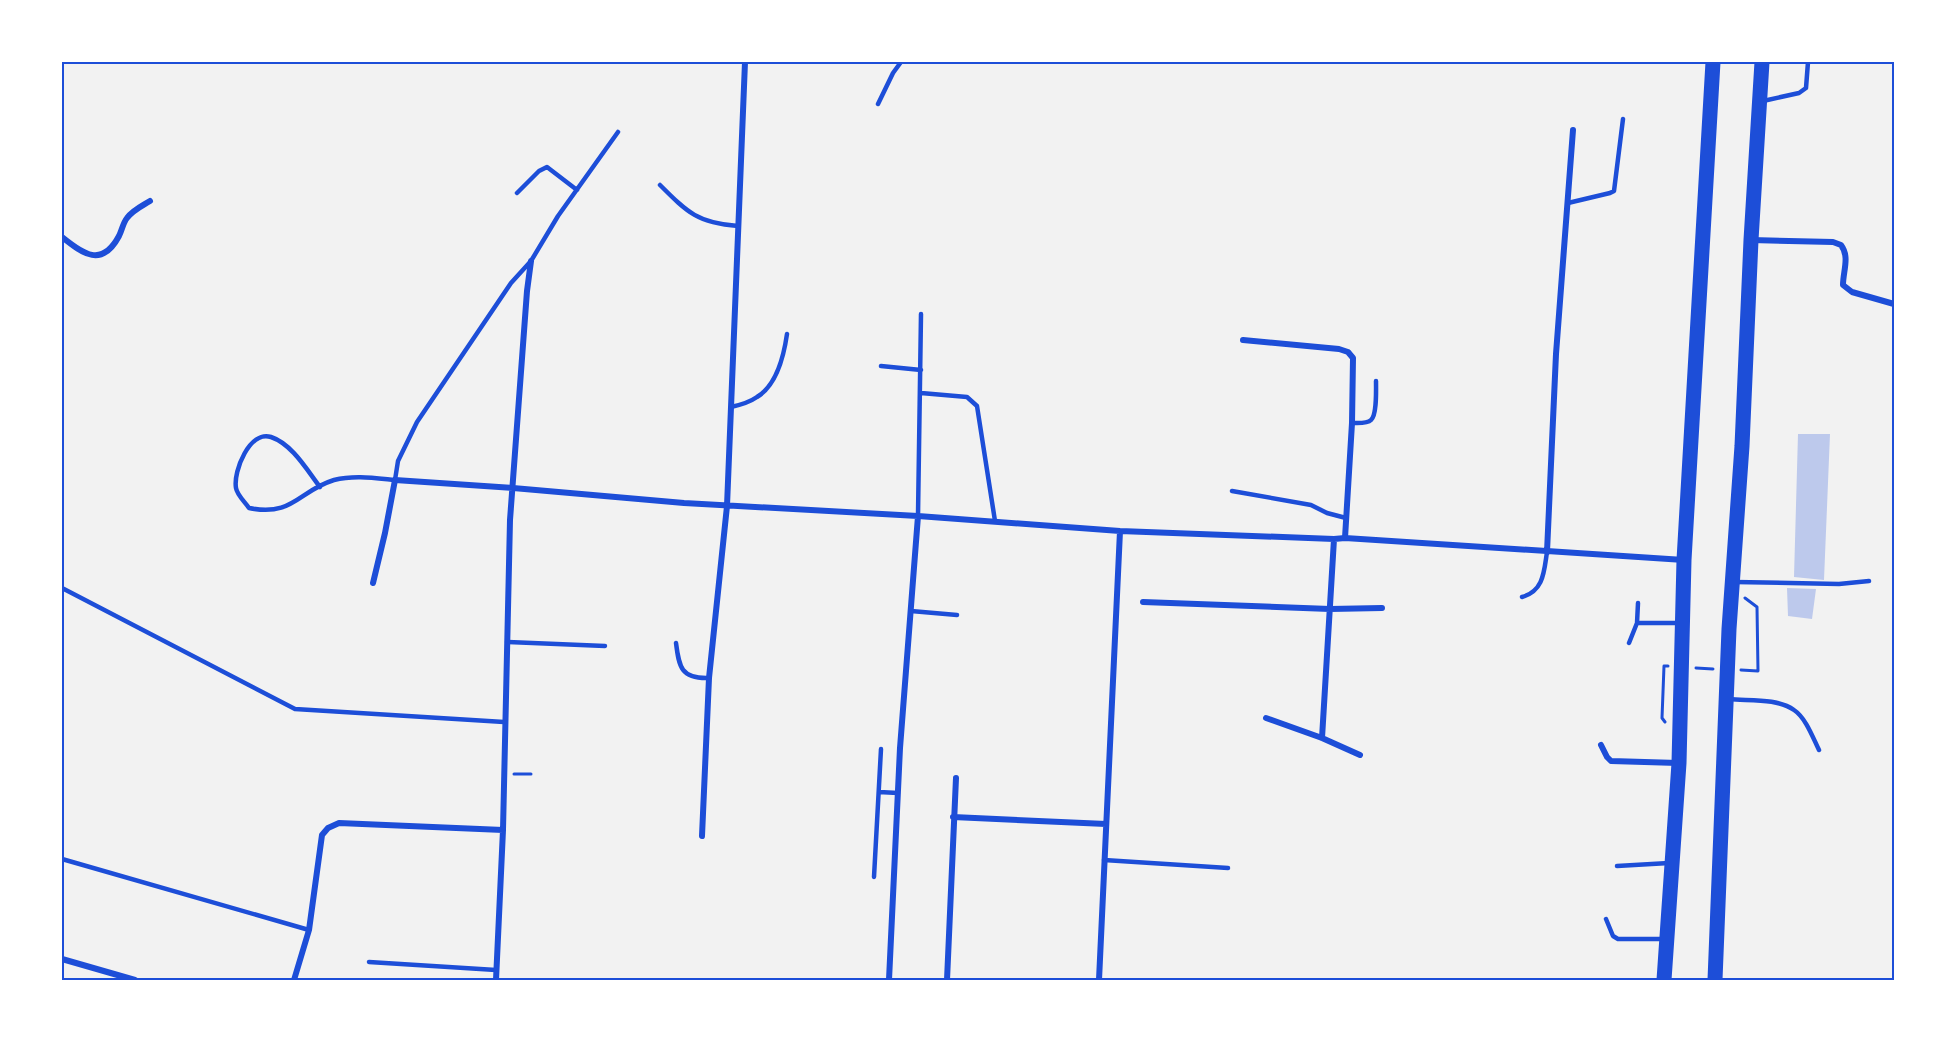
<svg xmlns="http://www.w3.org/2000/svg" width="1956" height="1042" viewBox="0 0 1956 1042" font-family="Spectral,serif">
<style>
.building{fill:#bdc9ec}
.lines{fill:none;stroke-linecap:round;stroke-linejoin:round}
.path{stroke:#1d4ed8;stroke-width:3}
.service{stroke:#1d4ed8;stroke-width:4.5}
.minor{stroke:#1d4ed8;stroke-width:6}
.primary{stroke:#1d4ed8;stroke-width:15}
.neatline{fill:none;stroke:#1d4ed8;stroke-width:2}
</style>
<rect width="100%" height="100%" fill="#f2f2f2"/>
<!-- building -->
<path class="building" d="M1798,434h32l-6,146 -30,-3z
M1787,588l29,1 -4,30 -24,-3z"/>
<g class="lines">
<!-- path -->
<path class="path" d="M1696,668l17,1
M1741,670l17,1 -1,-64 -12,-9
M1665,722l-3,-4 2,-52h4
M514,774h17"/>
<!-- service -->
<path class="service" d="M1763,101l36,-8 7,-5 2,-26
M878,104l15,-31 8,-11
M660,185c28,28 38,38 78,41
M517,193l22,-22 8,-4 30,23
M1568,203l42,-10 4,-2 9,-72
M881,366l40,4
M921,393l46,4 10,9 18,115
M731,407c9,-2 19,-5 26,-10 20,-12 27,-42 30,-63
M1352,423c6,0 15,1 19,-3 6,-5 5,-30 5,-39
M320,487c-13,-17 -28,-43 -49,-50 -21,-7 -38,34 -35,51 1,7 9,14 13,20 44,9 49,-17 85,-28 20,-5 40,-2 61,0l3,-19 19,-39 94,-139 20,-22 27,-45 60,-84
M1232,491l79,14 16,8 19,5
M918,516l3,-202
M1735,582l104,2 30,-3
M62,588l233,121 209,13
M1522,597c22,-6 22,-26 25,-45
M911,611l46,4
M1637,623l1,-20
M507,642l98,4
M676,643c3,24 5,36 33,35
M1629,643l8,-20h42
M1729,699c20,2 48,-1 65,11 12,8 19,28 25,40
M879,792l19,1
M62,859l247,71
M1104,860l124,8
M1617,866l52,-3
M874,877l7,-128
M1606,919l7,17 5,3h45
M369,962l127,8"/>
<!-- minor -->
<path class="minor" d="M62,237c21,17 40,31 57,-1 3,-6 4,-13 8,-18 6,-8 15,-12 23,-17
M1751,240l82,2 8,3c9,12 2,26 2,40l9,7 42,12
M1243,340l96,9 9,3 5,6 -1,65 -7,115
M1547,552l9,-198 17,-224
M373,583l12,-50 10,-53 118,8 171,15 234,13 202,15 214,8 11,-1 339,22
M1143,602l187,7 52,-1
M1266,718l56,20 38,17
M1322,738l12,-199
M1601,745l6,12 4,4 67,2
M953,817l153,7
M702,836l7,-158 18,-172 18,-444
M62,959l73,21
M294,980l15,-50 13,-95 6,-7 11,-5 164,7
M496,980l7,-150 7,-310 17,-229 4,-30
M889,980l11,-232 18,-232
M947,980l9,-202
M1099,980l21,-449"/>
<!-- primary -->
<path class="primary" d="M1664,980l15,-217 5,-203 29,-498
M1715,980l14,-351 13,-183 9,-206 11,-178"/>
</g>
<!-- border -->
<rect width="1956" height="1042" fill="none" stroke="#ffffff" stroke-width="126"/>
<rect x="63" y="63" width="1830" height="916" class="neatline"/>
</svg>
